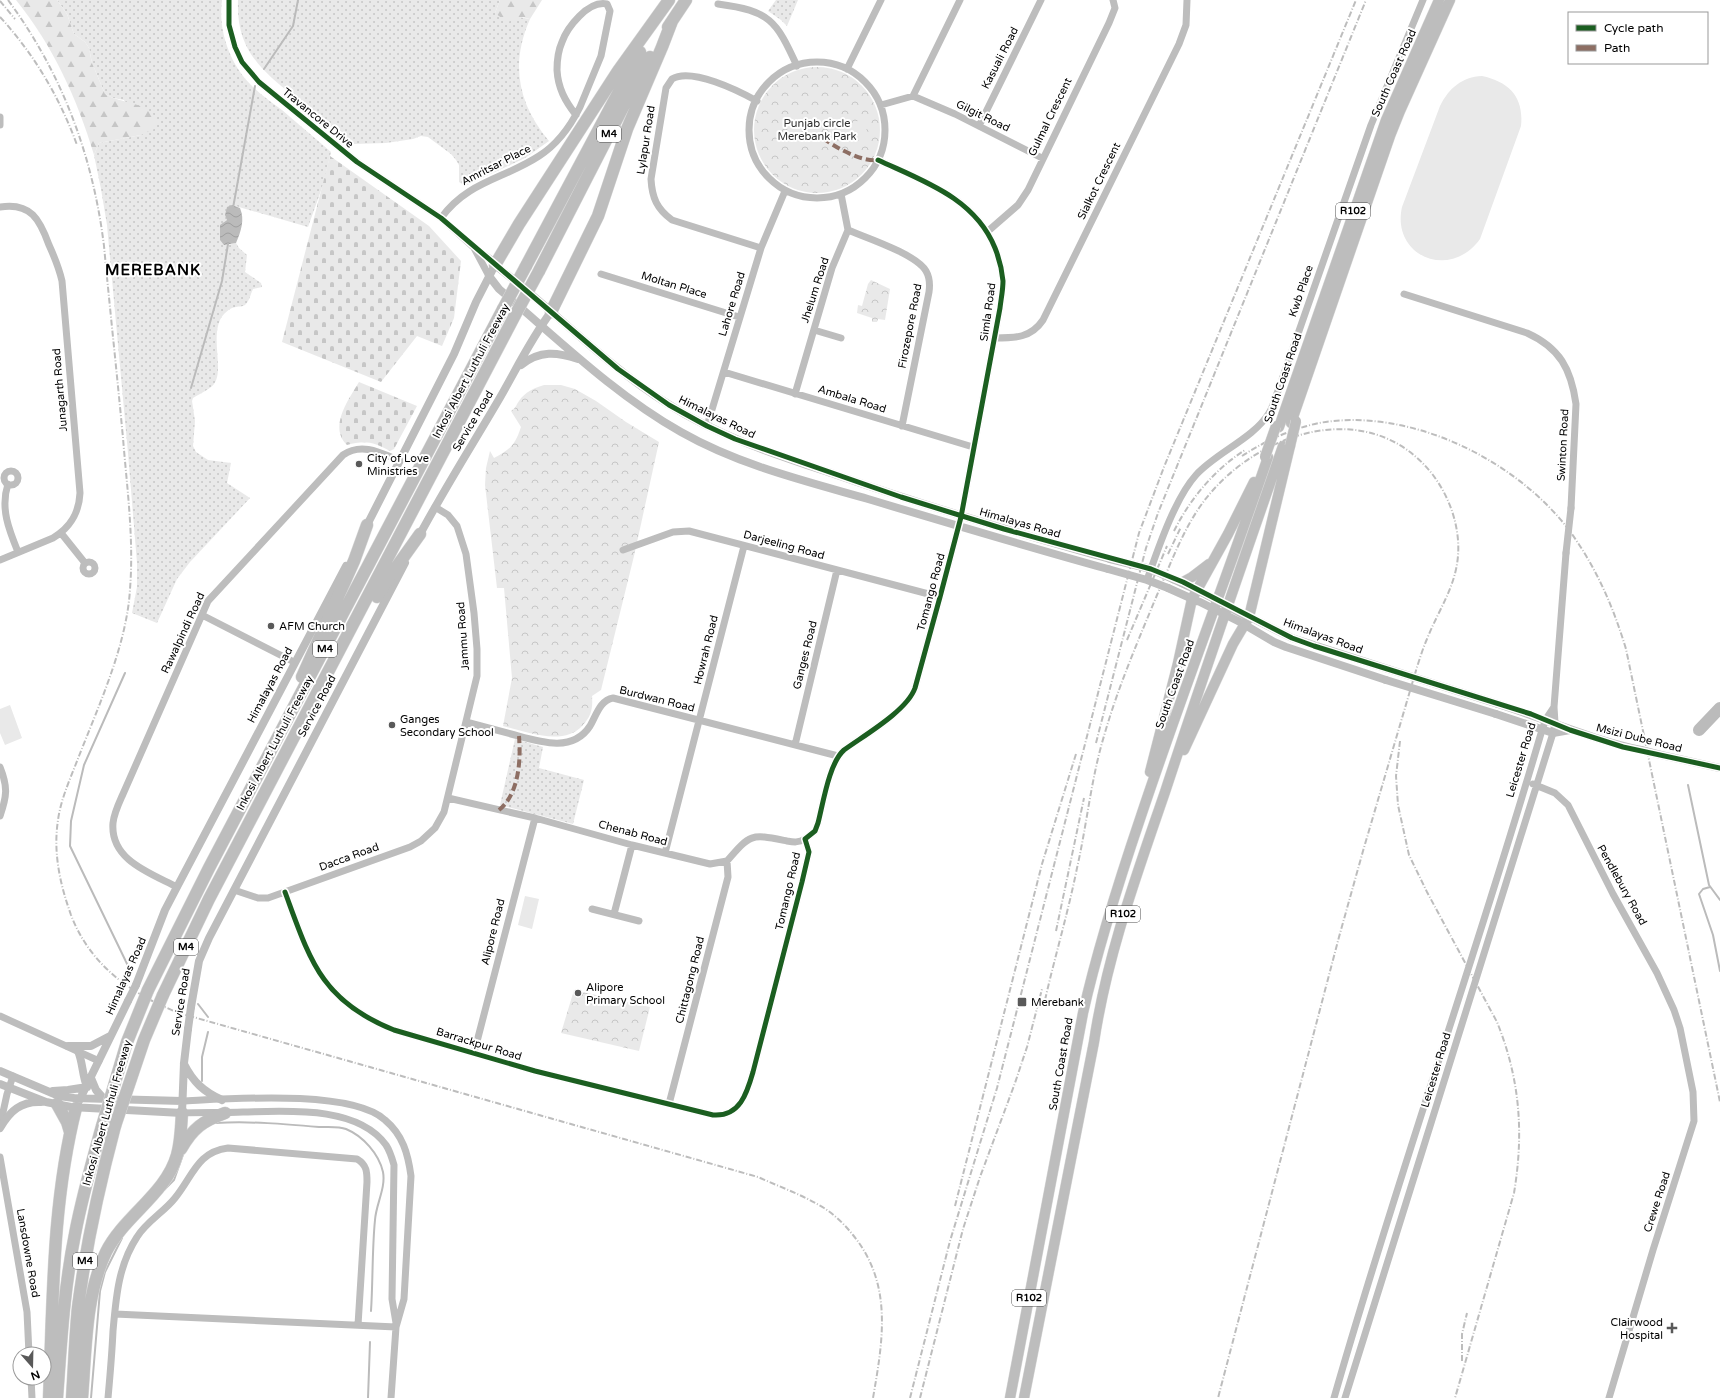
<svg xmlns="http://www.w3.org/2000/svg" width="1720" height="1398" viewBox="0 0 1720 1398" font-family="'Varela Round',sans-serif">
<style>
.grass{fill:url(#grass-dots)}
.forest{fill:url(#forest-firs)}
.cemetery{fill:url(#cemetery-stones)}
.park{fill:url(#park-crowns)}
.garden{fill:#e9e9e9}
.water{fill:url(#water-waves)}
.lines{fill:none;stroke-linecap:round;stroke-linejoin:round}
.stream{stroke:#bbb;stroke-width:2}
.river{stroke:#bbb;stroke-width:12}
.primary-casing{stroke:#dbdbdb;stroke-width:11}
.motorway-casing{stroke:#dbdbdb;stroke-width:13}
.minor{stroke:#bdbdbd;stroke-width:7}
.tertiary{stroke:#bdbdbd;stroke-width:8}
.primary{stroke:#bdbdbd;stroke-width:10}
.motorway{stroke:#bdbdbd;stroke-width:12}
.rail{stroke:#bdbdbd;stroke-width:2;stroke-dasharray:6 2 1 2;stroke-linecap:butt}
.primary-bridge-casing{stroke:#dbdbdb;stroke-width:11;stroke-linecap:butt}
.motorway-bridge-casing{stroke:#dbdbdb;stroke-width:13;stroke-linecap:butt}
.minor-bridge{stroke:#bdbdbd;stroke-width:7}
.tertiary-bridge{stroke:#bdbdbd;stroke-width:8}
.primary-bridge{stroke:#bdbdbd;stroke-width:10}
.motorway-bridge{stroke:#bdbdbd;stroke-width:12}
.quiet{stroke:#8d6e63;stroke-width:4;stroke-dasharray:8 4;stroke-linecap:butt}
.cycleway-casing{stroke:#fff;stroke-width:8}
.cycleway{stroke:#1b5e20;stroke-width:5}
.poi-dot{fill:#595959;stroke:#fff;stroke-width:1.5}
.labels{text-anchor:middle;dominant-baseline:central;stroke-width:4;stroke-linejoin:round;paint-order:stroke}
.shield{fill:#fff;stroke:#4c4c4c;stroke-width:1}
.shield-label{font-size:10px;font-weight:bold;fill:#000}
.street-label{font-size:11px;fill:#000;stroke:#fff}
.park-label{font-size:11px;fill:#2e2e2e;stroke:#fff}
.poi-label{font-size:11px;fill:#000;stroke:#fff;text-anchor:start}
.district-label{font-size:15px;font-weight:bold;letter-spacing:1px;fill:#000;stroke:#fff}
</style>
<defs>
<pattern id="grass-dots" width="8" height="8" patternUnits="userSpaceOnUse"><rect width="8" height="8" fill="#e9e9e9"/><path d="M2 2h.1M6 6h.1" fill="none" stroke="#c6c6c6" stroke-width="1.8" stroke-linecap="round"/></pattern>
<pattern id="forest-firs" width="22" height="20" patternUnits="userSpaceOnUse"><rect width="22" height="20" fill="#e9e9e9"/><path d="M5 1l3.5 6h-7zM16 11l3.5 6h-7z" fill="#c6c6c6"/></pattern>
<pattern id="cemetery-stones" width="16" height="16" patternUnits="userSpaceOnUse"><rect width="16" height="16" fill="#e9e9e9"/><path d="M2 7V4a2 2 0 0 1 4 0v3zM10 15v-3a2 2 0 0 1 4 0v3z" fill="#c6c6c6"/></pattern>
<pattern id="park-crowns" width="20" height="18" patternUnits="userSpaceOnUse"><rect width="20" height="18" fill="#e9e9e9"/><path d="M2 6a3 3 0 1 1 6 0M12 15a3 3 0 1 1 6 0" fill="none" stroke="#c6c6c6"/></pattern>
<pattern id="water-waves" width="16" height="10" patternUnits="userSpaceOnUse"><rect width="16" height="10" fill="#bbb"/><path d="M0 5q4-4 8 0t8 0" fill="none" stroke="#9f9f9f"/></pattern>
</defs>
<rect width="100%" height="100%" fill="#fff"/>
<!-- grass -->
<path class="grass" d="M57,0h165c-4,30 7,63 29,85 9,9 20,17 31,25 16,14 33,28 49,42l-8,33 -15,42 -76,-22 -5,15 -3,2 4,23 8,-2 3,5 8,7 -2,17 16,11 1,4 -9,2c-2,4 -4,13 -8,16 -3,2 -6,1 -9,2 -7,1 -13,7 -16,13 -9,20 4,50 -6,64 -5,6 -15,10 -21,14l-1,3 3,20 -2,25 3,6 12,8 23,3 -4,20 23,15 -60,64 -13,17 -20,44 -25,-10 5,-26v-24l-9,-110 -21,-228 -6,-36 -7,-34 5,-12 42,-8 -17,-35 -11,-2 -8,-4 -13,-31 -3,-15 -4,-6 -11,-8 -7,-20z
M238,0h262l-5,13 35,6c-20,45 -12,85 19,122l-24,17 -60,28 -6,-4v-17l-3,-5 -5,-6 -23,-17 -7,-1 -8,3 -27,4 -32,1 -11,-7c-17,-14 -33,-27 -50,-41 -34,-28 -57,-48 -55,-96z
M776,0h22l-11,26 -6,-6 -13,-9z
M515,739l28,8 -4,21 45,12 -11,44 -73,-19z"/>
<!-- forest -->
<path class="forest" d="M16,0h41l10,14 7,20 11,8 4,6 3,15 13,31 8,4 28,8 12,8 3,10 -2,5 -13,6 -42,8 -5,12c-17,-57 -41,-109 -78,-155z
M500,0h42l-12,19 -8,-2 -15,5 -12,-9z"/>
<!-- cemetery -->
<path class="cemetery" d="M330,156l99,70 32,35 -7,57 -12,28 -25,-10 -36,46 -99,-40z
M359,382l58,24 -23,43 -4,2c-16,-9 -25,-11 -43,-6 -19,-18 2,-46 12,-63z"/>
<!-- park -->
<path class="park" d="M754 130a63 63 0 1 1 126 0a63 63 0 1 1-126 0Z
M871,280l19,9 -5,31 -7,-1 -1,3h-5v-4l-15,-5 1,-8 4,1 6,-22z
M544,385h17l14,4 21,12 30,21 33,20 -25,114 -33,134 -9,6c1,13 -1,20 -9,29 -19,22 -56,7 -80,1l9,-48 -8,-90h-7l-12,-103 1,-17 4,-17 4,7c17,-9 21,-13 27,-31l-10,-16c5,-3 5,-6 8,-10 6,-9 15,-13 25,-16z
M574,990l76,17 -11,44 -78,-18z"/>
<!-- garden -->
<path class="garden" d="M1482,76c28,6 42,22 39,50l-41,113c-30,42 -89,17 -78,-32l38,-101c9,-18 22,-29 42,-30z
M862,119l6,14 -26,12 -6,-14z
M10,705l12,33 -17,7 -5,-12v-24z
M525,896l14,3 -7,30 -14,-4z"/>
<!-- water -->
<path class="water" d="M232,205l8,3c5,12 1,23 -4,35l-12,2 -4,-5v-15l7,-5 -2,-5 2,-8z"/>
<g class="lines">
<!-- stream -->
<path class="stream" d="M264,69l29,-43 5,-26
M233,208l22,-122
M191,388l31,-107 6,-37
M125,673l-41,92 -13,56 -1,25 61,126
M1688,785l21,100 11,15
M1710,887l-7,2 -4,5 14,41 7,36
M198,1004l10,13
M202,1081v-24l6,-25
M216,1123c34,-2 69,1 103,4 9,0 20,-1 27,2 17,7 33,25 37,43 3,16 -7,32 -8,48 -3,30 -2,61 -4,91
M164,1190l10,-10 10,-28
M91,1398l9,-107 5,-19 17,-34
M368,1398l2,-56"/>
<!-- river -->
<path class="river" d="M1699,730l21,-22"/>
<!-- primary casing -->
<g class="primary-casing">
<path id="primary" d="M1291,423l99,-287 10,-25 50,-111
M1279,427l107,-307 53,-120
M1183,582l9,-5 17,-13
M1184,750l49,-106 16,-27 41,-171
M1150,772l28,-109 14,-64 36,-65 26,-52
M1010,1398l73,-385c15,-67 36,-132 58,-197 40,-120 86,-239 127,-359
M1024,1398l70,-356c13,-87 43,-168 71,-250 38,-116 78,-231 118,-346"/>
</g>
<!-- motorway casing -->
<g class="motorway-casing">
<path id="motorway" d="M668,27l18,-27
M495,265l24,-41 99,-153 51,-71
M526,266l114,-214
M539,271l82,-160 29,-54
M551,312l47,-96 29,-87 35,-82 10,-26
M377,597l13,-21 30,-42
M302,677l52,-116 13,-36
M148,990l61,-122 294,-559
M163,995l46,-96 305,-582
M57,1104l10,18 3,10
M181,1149c12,-21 22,-28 44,-36
M49,1398c4,-97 3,-196 27,-290
M57,1398c4,-55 7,-110 18,-164 7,-37 17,-72 27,-108
M72,1398c2,-30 3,-61 6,-91 8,-61 21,-121 37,-181
M82,1398c4,-48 3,-102 24,-146 18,-36 60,-58 71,-97 4,-14 4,-29 5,-42"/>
</g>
<!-- minor -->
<path class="minor" d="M229,0v25l6,22 7,15 17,20 98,80 84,56 31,28 20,14 3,5
M718,4c52,7 58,16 79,62
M749 130a68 68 0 1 1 136 0a68 68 0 1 1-136 0Z
M847,69l34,-69
M913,96l42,18 87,44
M757,101c-18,-10 -66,-34 -85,-22l-6,9 -15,91c1,19 6,30 21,41l89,28
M881,105l32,-9 47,-96
M0,117v8
M979,126l62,-126
M0,207c31,-5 40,13 49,38 5,11 10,23 13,36l18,212c-1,20 -9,34 -27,45l-53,22
M441,218c27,-37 63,-39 98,-62 19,-12 31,-29 41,-49l21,-51 9,-45 -3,-7c-19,-4 -40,24 -45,38 -4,9 -5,18 -5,28 1,18 8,31 19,45
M848,230c19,8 68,24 78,41 4,7 4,14 3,21l-27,134
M987,232l31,-27 10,-15 81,-167 6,-15 -2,-8
M473,246l16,30
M601,274l138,43
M1404,294l123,39c33,15 44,36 49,71l-5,104
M814,330l27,8
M995,338c20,0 36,0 48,-18l136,-276 7,-19 1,-25
M724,372l249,75
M795,394l37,-126 16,-38 -7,-36
M707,426l54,-178 24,-57
M4 478a7 7 0 1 1 14 0a7 7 0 1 1-14 0Z
M8,484c-8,24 1,46 10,68
M61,533l24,30
M623,550l50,-18 16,-1 251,66
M83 568a6 6 0 1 1 12 0a6 6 0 1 1-12 0Z
M1147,580c11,-31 28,-82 49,-105 21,-23 57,-36 73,-62 4,-6 6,-15 9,-22l93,-266 52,-125
M202,615l92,47
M466,722c15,4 30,8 45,12 26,7 61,20 79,-8 6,-10 10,-26 23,-28l225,58
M795,745l42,-175
M0,767c8,20 7,29 0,49
M1533,784l22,9 13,12 45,89 44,79 17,37 6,18 13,64 1,29 -41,129 -44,148
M448,798l87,20 97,27 78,19 17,-3c24,-28 24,-27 60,-20 6,1 12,2 18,-2
M665,853l79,-307
M177,887c-27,-14 -67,-27 -64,-64 1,-10 6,-20 10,-29l85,-193 135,-146c19,-13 38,-2 57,6
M234,890l24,8h10l142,-51 11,-6 14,-13 9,-16 33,-136v-27l-3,-36 -8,-59 -9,-28 -9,-11 -13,-8
M285,892c25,68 36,109 109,138l141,41 178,44c27,2 34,-22 40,-43l49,-190 7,-30 -4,-13 10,-8 3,-8c5,-19 11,-60 26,-73 19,-14 63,-39 71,-62l25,-91 21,-80 39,-209c1,-9 3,-18 3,-27 -1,-11 -4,-23 -8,-33 -20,-50 -72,-67 -117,-88
M592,909l47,12
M614,914l18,-69
M0,1016l99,45
M474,1053l61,-235
M182,1101c46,-2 169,-12 203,19 18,15 23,34 26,56l-7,123 -8,28 -5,71
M669,1104l59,-227 -1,-16
M182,1113c20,-1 40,0 61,-1 43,-1 114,-7 143,33 4,6 6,13 8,20l-2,134 4,24
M0,1126l7,-32 6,-18
M0,1157l27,155 2,42
M115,1314l281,13
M31,1378l1,20
M108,1398c2,-22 4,-45 5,-67 3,-33 5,-65 24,-94 9,-15 27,-25 38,-39 18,-22 22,-46 53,-50l129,11c10,6 10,13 10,23l-9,143
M1334,1398c64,-224 143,-444 208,-668l4,-11 8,-12
M1345,1398l208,-665 2,-10 -1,-16 12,-154"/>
<!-- tertiary -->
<path class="tertiary" d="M489,276l10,13c59,50 115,105 182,143 58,33 124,49 187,67 80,24 160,48 240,70
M521,365c19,-15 36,-13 57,-6
M365,529l89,-175 22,-52 19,-37c59,45 110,100 173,139 52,33 109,51 166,70 91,32 183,59 276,85
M418,538c25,-47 53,-91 80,-137 17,-29 32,-61 53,-89
M1173,579l28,13
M1168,588l29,13
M1244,614l48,24 96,31
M1240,622l34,20 12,5 100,33
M1498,704c48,15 94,36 143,46
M1496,714l57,19 17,-3
M1661,755l59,13
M136,985l29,-75 12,-23 169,-321
M191,1007l8,-46 10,-23 196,-375
M68,1046h23l19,-10
M184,1064c9,18 20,28 38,36
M0,1071l59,25 15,2 108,3
M91,1078l5,12 8,9
M0,1084l46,18 25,5 111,6 2,-50 4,-34
M53,1091l15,-1 19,-3c-5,-13 -4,-24 -9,-36
M79,1101l49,-100
M0,1128c10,-17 21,-27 41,-26"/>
<!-- primary -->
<use href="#primary" class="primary"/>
<!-- motorway -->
<use href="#motorway" class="motorway"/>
<!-- rail -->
<path class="rail" d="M8,0c54,73 85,156 96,246 6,64 13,128 19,192 4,50 11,101 7,151 -3,55 -31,116 -51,167 -8,21 -18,42 -21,64 -5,33 2,64 13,95 19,50 60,79 108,98l579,164c22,10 45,18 66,31 11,7 21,17 29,27 40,49 30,105 20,163
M0,1l15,18
M0,17c34,37 60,81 77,128
M1242,456c23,-15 49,-27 77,-33 90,-16 196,36 250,107 27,37 44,76 57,119l94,453
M1174,531c16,-32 40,-61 71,-81
M1168,554l13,-27
M1127,640l40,-94
M1400,741l-4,35 2,29 11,50 18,37 70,130c23,57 27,111 17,171l-59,205
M1096,743l50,-195 12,-35 208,-513
M1056,931l28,-133
M1045,1000c10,-44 23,-87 32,-132 10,-44 14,-89 27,-132 14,-49 34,-95 53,-141 14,-32 26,-66 47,-94 54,-71 167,-106 229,-26 14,19 23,41 25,65 3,40 -17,64 -31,99 -4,9 -7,19 -10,28l-54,184 -24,86 -121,461
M955,1206l87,-342 34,-110
M1462,1361v-27l5,-21
M910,1398l40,-157 47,-153 142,-555 25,-66 192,-467
M920,1398l43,-169 17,-52 35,-94 12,-36 15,-58"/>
<!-- primary-bridge casing -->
<g class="primary-bridge-casing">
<path id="primary-bridge" d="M1290,446l6,-25
M1265,457l11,-31"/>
</g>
<!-- motorway-bridge casing -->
<g class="motorway-bridge-casing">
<path id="motorway-bridge" d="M503,309l23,-43
M514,317l25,-46
M102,1126l25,-84 21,-52
M115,1126l29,-86 19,-45"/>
</g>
<!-- minor-bridge -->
<path class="minor-bridge" d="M1566,553l5,-45"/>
<!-- tertiary-bridge -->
<path class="tertiary-bridge" d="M1110,559l41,10 22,10
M1108,569l39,11 21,8
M1203,593l39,21
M1200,602l38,19
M1388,669l110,35
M1386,680l110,34
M1641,750l20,5
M128,1001l8,-16
M188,1029l3,-22"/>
<!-- primary-bridge -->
<use href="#primary-bridge" class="primary-bridge"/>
<!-- motorway-bridge -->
<use href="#motorway-bridge" class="motorway-bridge"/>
<!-- quiet -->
<path class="quiet" d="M823,138c11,9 41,25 55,22
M499,810c20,-16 22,-50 20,-74"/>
<!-- cycleway casing -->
<g class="cycleway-casing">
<path id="cycleway" d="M229,0v25l6,22 7,15 17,20 98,80 84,56 177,151 51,36 38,21 28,13 166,58 103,32 147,40 32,13 109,56 22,8 217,68 39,16 53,17 97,21
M285,892c25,68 36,109 109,138l141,41 178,44c27,2 34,-22 40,-43l49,-190 7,-30 -4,-13 10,-8 3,-8c5,-19 11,-60 26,-73 19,-14 63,-39 71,-62l25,-91 21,-80 39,-209c1,-9 3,-18 3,-27 -1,-11 -4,-23 -8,-33 -20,-50 -72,-67 -117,-88"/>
</g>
<!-- cycleway -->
<use href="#cycleway" class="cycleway"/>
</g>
<!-- markers -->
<g class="poi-dot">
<circle cx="359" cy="464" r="4"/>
<circle cx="271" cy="626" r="4"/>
<circle cx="392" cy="725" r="4"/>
<circle cx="578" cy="993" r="4"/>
<rect x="1017" y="997" width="10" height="10" rx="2"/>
<path d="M1670 1322h4v4h4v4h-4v4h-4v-4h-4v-4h4z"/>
</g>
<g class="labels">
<!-- shield labels -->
<g class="shield">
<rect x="597" y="126" width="24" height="16" rx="3"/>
<rect x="1336" y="203" width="34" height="16" rx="3"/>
<rect x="313" y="641" width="24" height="16" rx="3"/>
<rect x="1106" y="906" width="34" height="16" rx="3"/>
<rect x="174" y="939" width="24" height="16" rx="3"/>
<rect x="73" y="1253" width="24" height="16" rx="3"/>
<rect x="1012" y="1290" width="34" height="16" rx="3"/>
</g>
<g class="shield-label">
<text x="609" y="134">M4</text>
<text x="1353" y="211">R102</text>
<text x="325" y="649">M4</text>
<text x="1123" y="914">R102</text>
<text x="186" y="947">M4</text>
<text x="85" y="1261">M4</text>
<text x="1029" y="1298">R102</text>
</g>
<!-- street labels -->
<g class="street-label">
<text transform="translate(1000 58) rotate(-63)">Kasuali Road</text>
<text transform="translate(1394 73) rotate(-66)">South Coast Road</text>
<text transform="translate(983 116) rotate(26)">Gilgit Road</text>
<text transform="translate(1050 117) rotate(-64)">Gulmal Crescent</text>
<text transform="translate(318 118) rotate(39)">Travancore Drive</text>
<text transform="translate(646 140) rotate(-81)">Lylapur Road</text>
<text transform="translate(496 165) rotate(-27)">Amritsar Place</text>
<text transform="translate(1099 181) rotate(-64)">Sialkot Crescent</text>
<text transform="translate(674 285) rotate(17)">Moltan Place</text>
<text transform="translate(815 290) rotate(-72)">Jhelum Road</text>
<text transform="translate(1301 291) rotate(-71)">Kwb Place</text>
<text transform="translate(732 304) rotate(-73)">Lahore Road</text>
<text transform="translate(988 312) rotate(-82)">Simla Road</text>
<text transform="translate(910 326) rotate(-79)">Firozepore Road</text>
<text transform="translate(471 371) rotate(-62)">Inkosi Albert Luthuli Freeway</text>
<text transform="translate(1283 378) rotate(-71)">South Coast Road</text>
<text transform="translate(60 390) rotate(-95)">Junagarth Road</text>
<text transform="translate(852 399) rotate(17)">Ambala Road</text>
<text transform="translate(717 417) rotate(26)">Himalayas Road</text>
<text transform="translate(473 421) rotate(-59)">Service Road</text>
<text transform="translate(1563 445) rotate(-87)">Swinton Road</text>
<text transform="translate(1020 523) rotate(16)">Himalayas Road</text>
<text transform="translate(784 545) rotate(15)">Darjeeling Road</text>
<text transform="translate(931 592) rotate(-75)">Tomango Road</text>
<text transform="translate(183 633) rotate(-65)">Rawalpindi Road</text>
<text transform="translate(463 636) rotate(-94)">Jammu Road</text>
<text transform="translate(1323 636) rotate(20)">Himalayas Road</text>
<text transform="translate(706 650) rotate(-76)">Howrah Road</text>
<text transform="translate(805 655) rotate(-76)">Ganges Road</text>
<text transform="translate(1175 684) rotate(-70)">South Coast Road</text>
<text transform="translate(270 685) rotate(-62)">Himalayas Road</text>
<text transform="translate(657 699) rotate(14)">Burdwan Road</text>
<text transform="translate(317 706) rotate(-62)">Service Road</text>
<text transform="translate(1639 738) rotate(14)">Msizi Dube Road</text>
<text transform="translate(275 743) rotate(-62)">Inkosi Albert Luthuli Freeway</text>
<text transform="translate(1521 760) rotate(-73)">Leicester Road</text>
<text transform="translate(633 833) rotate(15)">Chenab Road</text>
<text transform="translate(349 857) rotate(-20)">Dacca Road</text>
<text transform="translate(1622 885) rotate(61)">Pendlebury Road</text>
<text transform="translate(788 891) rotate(-77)">Tomango Road</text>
<text transform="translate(493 932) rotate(-76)">Alipore Road</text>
<text transform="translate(126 976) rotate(-66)">Himalayas Road</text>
<text transform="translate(690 980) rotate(-76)">Chittagong Road</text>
<text transform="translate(181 1002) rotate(-81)">Service Road</text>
<text transform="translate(479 1044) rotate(17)">Barrackpur Road</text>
<text transform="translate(1061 1064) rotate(-80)">South Coast Road</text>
<text transform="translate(1436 1070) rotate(-73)">Leicester Road</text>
<text transform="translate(107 1113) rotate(-74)">Inkosi Albert Luthuli Freeway</text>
<text transform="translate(1657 1202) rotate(-72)">Crewe Road</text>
<text transform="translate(28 1253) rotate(80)">Lansdowne Road</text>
</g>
<!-- park labels -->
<g class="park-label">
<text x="817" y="123">Punjab circle<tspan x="817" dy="13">Merebank Park</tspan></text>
</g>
<!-- poi labels -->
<g class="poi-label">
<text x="367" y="458">City of Love<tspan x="367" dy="13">Ministries</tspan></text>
<text x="279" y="626">AFM Church</text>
<text x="400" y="719">Ganges<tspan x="400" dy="13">Secondary School</tspan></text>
<text x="586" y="987">Alipore<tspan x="586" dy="13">Primary School</tspan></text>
<text x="1031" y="1002">Merebank</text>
<text x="1663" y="1322" text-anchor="end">Clairwood<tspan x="1663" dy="13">Hospital</tspan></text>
</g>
<!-- district labels -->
<g class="district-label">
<text x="153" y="270">MEREBANK</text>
</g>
</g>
<!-- legend -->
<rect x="1568" y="12" width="140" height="52" fill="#ffffff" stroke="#999999"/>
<rect x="1576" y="25" width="20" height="6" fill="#1b5e20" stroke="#999999"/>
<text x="1604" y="32" font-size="12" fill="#000000">Cycle path</text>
<rect x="1576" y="45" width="20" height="6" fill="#8d6e63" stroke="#999999"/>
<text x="1604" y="52" font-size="12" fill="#000000">Path</text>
<!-- north arrow -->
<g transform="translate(32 1366) rotate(160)"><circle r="19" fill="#ffffff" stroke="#999999"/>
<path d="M0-3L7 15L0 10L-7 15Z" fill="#595959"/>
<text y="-6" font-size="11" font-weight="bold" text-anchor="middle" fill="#000000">N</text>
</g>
</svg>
